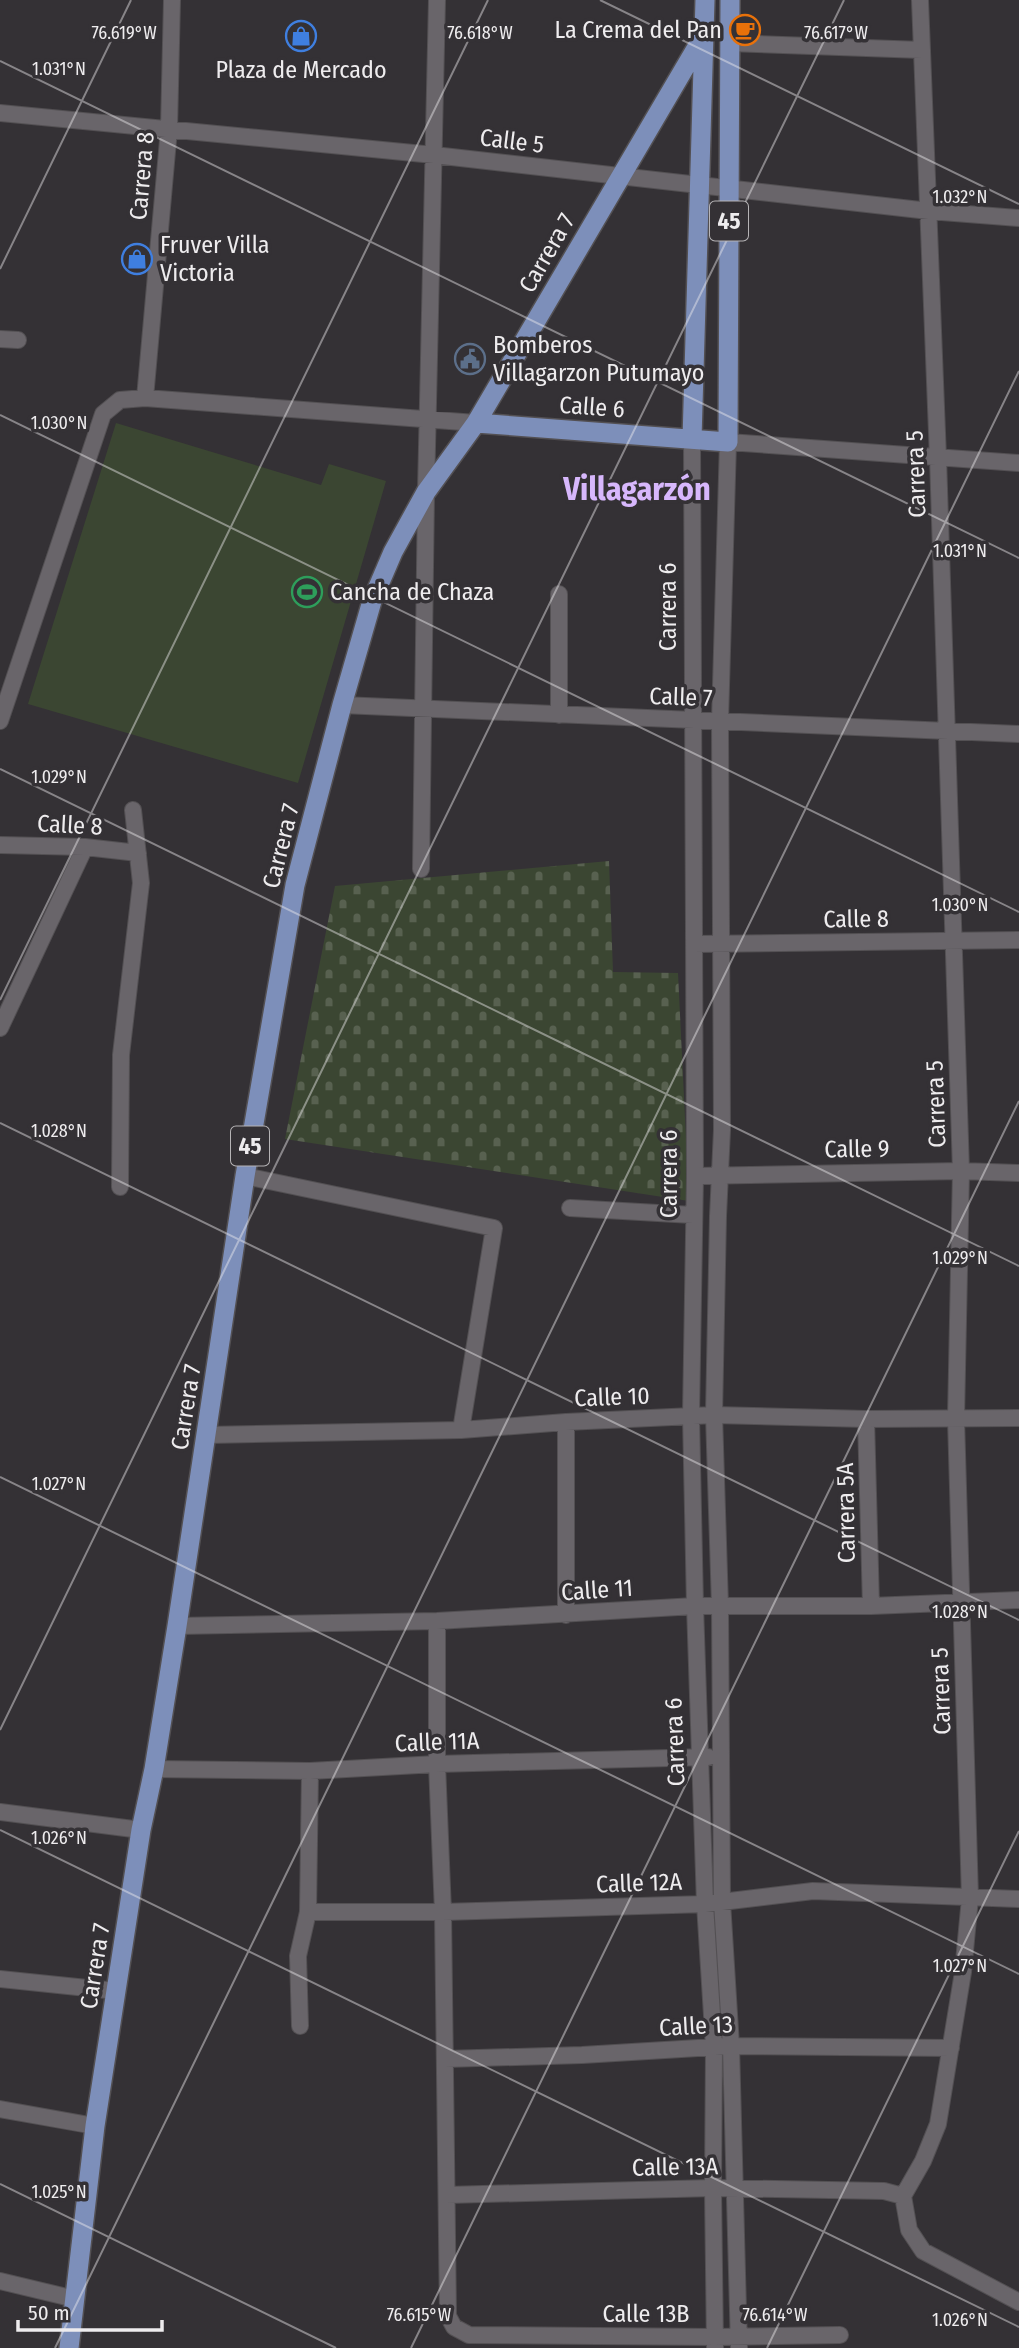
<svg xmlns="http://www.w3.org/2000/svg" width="1019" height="2348" viewBox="0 0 1019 2348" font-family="'Fira Sans Condensed',sans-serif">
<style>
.cemetery{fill:url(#cemetery-stones)}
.green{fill:#3b4632}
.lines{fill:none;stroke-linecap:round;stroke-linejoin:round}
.minor-casing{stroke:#535053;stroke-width:18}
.primary-casing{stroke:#535053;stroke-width:22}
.minor{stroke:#69656a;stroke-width:16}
.primary{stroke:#7d8fba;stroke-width:19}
.ticks{fill:none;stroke:#eeecee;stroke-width:2;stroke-opacity:0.45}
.labels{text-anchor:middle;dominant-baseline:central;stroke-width:7;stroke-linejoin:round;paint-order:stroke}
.shield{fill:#343135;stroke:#b6b4b6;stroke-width:2}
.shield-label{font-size:23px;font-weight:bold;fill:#eeecee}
.poi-label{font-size:24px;fill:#eeecee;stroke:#343135;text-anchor:start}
.street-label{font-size:24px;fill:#eeecee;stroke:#343135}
.district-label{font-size:32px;font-weight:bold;fill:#d7b7fc;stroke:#343135}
.ticks-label{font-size:18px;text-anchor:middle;fill:#eeecee;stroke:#343135;stroke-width:7;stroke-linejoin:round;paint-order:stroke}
</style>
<defs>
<pattern id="cemetery-stones" width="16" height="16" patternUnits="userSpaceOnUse" patternTransform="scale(1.75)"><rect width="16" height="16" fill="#3b4632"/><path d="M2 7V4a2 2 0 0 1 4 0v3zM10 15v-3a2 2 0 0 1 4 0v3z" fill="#586150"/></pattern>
</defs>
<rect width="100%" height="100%" fill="#343135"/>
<!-- cemetery -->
<path class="cemetery" d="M609,861l4,111 65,1 11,228 -404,-62 50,-253z"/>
<!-- green -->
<path class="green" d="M116,423l205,62 8,-21 57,17 -88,302 -270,-79z"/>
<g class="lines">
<!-- minor casing -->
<g class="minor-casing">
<path id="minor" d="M729,43l193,7
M0,113l434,42 495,56 90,7
M0,339l18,1
M145,398l24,-269 3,-129
M692,439l3,737 -4,240 4,190 10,298 9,143 -1,141 2,160
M342,705l677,29
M559,715v-121
M0,721l103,-307 17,-14 25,-2 331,25
M0,845l85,2 53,6
M421,869l5,-377 11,-492
M694,944l325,-4
M0,1028l85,-181
M245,1176l249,52 -33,202
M695,1176l266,-5 58,2
M120,1187l1,-132 20,-172 -8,-73
M570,1208l123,7
M866,1419l5,187
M566,1422v193
M207,1435l254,-5 105,-8 148,-7 152,4 153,-1
M437,1621v143l6,148 5,404 6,11 15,8 246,2 125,-2
M177,1626l260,-5 258,-15h176l148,-6
M154,1769l156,2 127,-7 271,-7
M0,1812l141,18
M308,1912h135l262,-8 108,-13 206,8
M0,1979l116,12
M300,2026l-2,-70 10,-44 2,-141
M445,2059l137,-4 149,-9 220,2
M0,2109l95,17
M447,2195l266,-7 171,3 19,5
M903,2196l20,-35 15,-37 25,-152 7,-74 -14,-479 5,-248 -23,-713 -18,-458
M903,2196l6,34 14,21 96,51
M0,2281l75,18
M739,2348l-8,-302 -9,-144 -2,-296 -6,-191 4,-199 4,-86 -2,-409 8,-279 291,21"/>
</g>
<!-- primary casing -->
<g class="primary-casing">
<path id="primary" d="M476,423l252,19 2,-442
M692,439l13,-439
M69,2348l26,-222 46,-296 13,-61 23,-143 68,-450 50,-291 47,-180 30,-104 21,-49 33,-60 50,-69 228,-388"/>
</g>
<!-- minor -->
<use href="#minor" class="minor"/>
<!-- primary -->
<use href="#primary" class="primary"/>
</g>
<!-- ticks -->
<path class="ticks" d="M600,0l419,204M0,61l1019,497M0,269l131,-269M0,415l1019,497M0,769l1019,497M0,1000l488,-1000M0,1123l1019,497M0,1477l1019,497M0,1730l844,-1730M0,1830l1019,497M0,2184l336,164M55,2348l964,-1977M411,2348l608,-1247M767,2348l252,-517"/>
<!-- icons -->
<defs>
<g id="cafe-ring" transform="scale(1.575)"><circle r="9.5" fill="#343135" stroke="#e8710a" stroke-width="1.5"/><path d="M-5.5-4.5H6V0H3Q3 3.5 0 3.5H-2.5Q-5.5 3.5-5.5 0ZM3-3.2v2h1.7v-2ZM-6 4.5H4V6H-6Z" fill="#e8710a"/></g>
<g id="shop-ring" transform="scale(1.575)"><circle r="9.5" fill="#343135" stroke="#3f7fe0" stroke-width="1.5"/><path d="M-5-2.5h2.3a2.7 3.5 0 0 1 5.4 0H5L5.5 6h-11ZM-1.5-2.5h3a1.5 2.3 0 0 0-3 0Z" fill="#3f7fe0"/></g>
<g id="civic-ring" transform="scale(1.575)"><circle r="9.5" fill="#343135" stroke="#5c6f8a" stroke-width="1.5"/><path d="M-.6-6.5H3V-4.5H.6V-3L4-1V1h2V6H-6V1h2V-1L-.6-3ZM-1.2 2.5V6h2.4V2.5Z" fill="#5c6f8a"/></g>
<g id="stadium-ring" transform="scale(1.575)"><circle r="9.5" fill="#343135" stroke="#2e9e5b" stroke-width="1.5"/><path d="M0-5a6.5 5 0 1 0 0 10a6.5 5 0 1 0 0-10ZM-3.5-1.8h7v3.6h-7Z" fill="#2e9e5b"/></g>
</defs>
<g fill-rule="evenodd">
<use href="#cafe-ring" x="745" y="30"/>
<use href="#shop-ring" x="301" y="36"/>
<use href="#shop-ring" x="137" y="259"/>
<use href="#civic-ring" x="470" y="359"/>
<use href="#stadium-ring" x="307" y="592"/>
</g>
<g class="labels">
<!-- shield labels -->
<g class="shield">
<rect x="710" y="201.5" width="38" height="39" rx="5"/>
<rect x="231" y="1126.5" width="38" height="39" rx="5"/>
</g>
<g class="shield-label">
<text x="729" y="221">45</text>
<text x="250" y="1146">45</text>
</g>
<!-- poi labels -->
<g class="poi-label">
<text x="722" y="30" text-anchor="end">La Crema del Pan</text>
<text x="301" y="70" text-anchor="middle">Plaza de Mercado</text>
<text x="160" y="245">Fruver Villa<tspan x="160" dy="28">Victoria</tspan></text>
<text x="493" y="345">Bomberos<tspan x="493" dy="28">Villagarzon Putumayo</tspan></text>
<text x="330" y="592">Cancha de Chaza</text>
</g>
<!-- street labels -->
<g class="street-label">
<text transform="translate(512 141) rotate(7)">Calle 5</text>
<text transform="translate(142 176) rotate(-85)">Carrera 8</text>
<text transform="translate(547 253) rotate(-60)">Carrera 7</text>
<text transform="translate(592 407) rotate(4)">Calle 6</text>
<text transform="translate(916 474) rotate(-92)">Carrera 5</text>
<text transform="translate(668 607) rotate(-90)">Carrera 6</text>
<text transform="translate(681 697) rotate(2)">Calle 7</text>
<text transform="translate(70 825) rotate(3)">Calle 8</text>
<text transform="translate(281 846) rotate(-76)">Carrera 7</text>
<text transform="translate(856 919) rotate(-1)">Calle 8</text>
<text transform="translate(936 1104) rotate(-92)">Carrera 5</text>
<text transform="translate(857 1149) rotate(-1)">Calle 9</text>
<text transform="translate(669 1174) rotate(-90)">Carrera 6</text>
<text transform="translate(612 1397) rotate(-2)">Calle 10</text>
<text transform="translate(186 1407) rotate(-81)">Carrera 7</text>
<text transform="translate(846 1513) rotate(-91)">Carrera 5A</text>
<text transform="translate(597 1590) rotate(-4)">Calle 11</text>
<text transform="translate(941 1691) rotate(-92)">Carrera 5</text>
<text transform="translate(437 1742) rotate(-2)">Calle 11A</text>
<text transform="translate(675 1742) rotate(-92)">Carrera 6</text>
<text transform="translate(639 1883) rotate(-2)">Calle 12A</text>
<text transform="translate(95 1966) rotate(-81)">Carrera 7</text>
<text transform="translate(696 2026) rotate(-3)">Calle 13</text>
<text transform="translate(675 2167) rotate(-1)">Calle 13A</text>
<text x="646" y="2314">Calle 13B</text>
</g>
<!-- district labels -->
<g class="district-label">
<text x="637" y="489">Villagarzón</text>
</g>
</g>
<g class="ticks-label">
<text x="124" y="39">76.619°W</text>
<text x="480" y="39">76.618°W</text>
<text x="836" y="39">76.617°W</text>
<text x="59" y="75">1.031°N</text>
<text x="960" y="203">1.032°N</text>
<text x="59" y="429">1.030°N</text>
<text x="960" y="557">1.031°N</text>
<text x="59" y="783">1.029°N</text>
<text x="960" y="911">1.030°N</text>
<text x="59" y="1137">1.028°N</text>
<text x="960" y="1264">1.029°N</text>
<text x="59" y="1490">1.027°N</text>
<text x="960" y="1618">1.028°N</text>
<text x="59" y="1844">1.026°N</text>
<text x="960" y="1972">1.027°N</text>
<text x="59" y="2198">1.025°N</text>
<text x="419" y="2321">76.615°W</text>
<text x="775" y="2321">76.614°W</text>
<text x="960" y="2326">1.026°N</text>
</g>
<!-- scale -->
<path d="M18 2320v10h144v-10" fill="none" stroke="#eeecee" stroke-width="3.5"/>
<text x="28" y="2320" font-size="21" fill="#eeecee" stroke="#343135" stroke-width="5" paint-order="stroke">50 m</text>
</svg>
